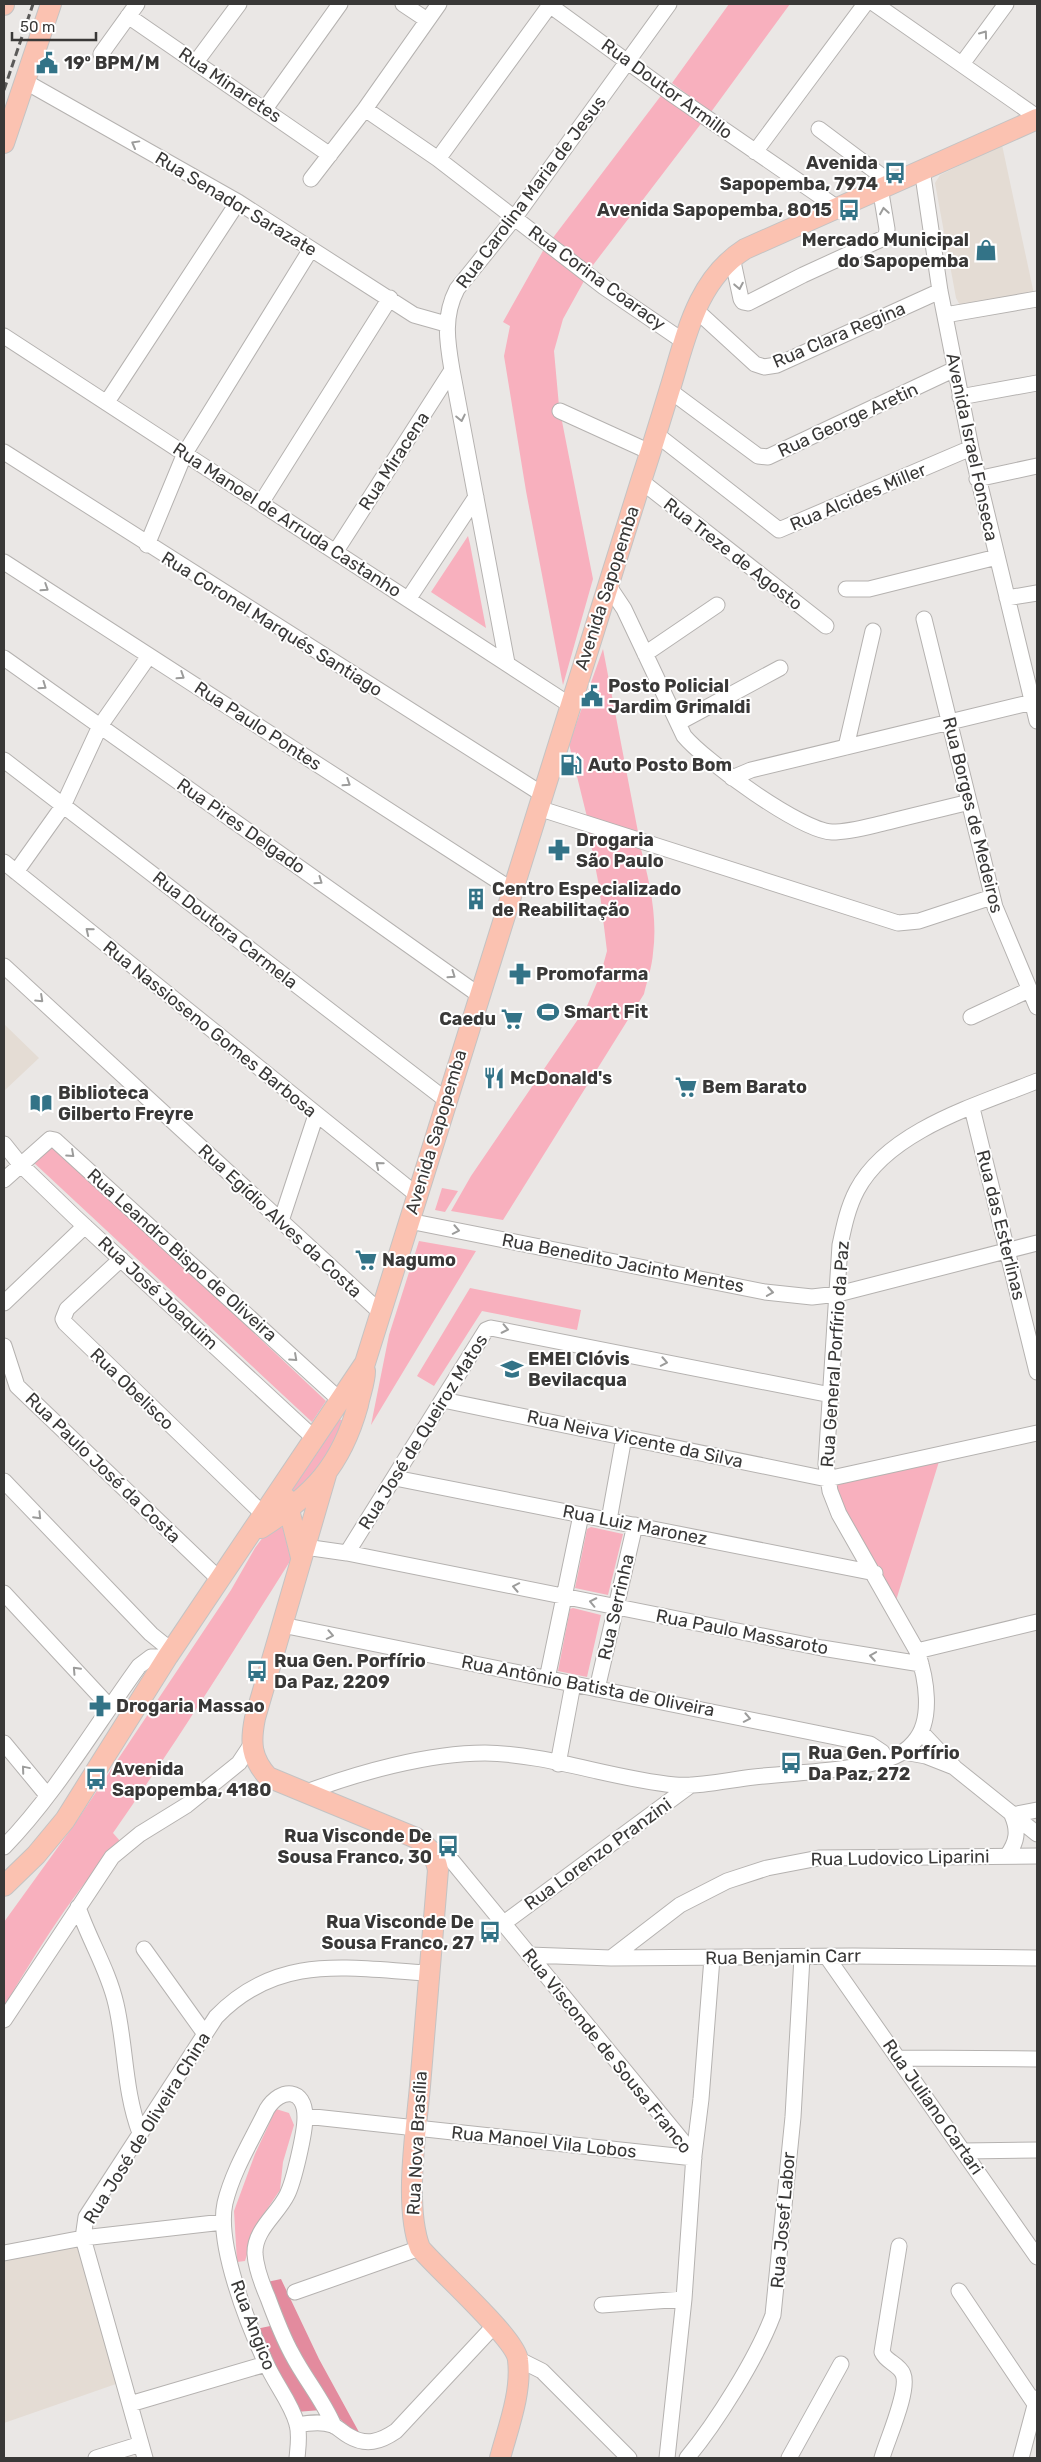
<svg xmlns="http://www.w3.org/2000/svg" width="1041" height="2462" viewBox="0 0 1041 2462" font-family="Rubik,sans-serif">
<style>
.built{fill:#e4dcd4}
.green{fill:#f8b0be}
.forest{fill:#e38b9e}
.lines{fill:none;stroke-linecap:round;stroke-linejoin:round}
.minor-casing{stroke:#b5b2b0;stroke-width:17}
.major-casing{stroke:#c4c3c3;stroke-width:22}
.minor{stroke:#fff;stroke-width:15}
.major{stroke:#fbc2b1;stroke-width:20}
.rail{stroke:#5b5a59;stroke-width:3;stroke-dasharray:8 4;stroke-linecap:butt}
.oneway{stroke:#9c9c9b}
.labels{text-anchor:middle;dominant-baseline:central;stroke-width:4;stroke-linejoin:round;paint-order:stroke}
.poi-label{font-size:18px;font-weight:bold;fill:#393837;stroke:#fff;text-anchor:start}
.street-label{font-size:18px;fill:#393837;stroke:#fff}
</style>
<rect width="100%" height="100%" fill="#eae7e5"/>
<!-- built -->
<path class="built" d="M1002,145l32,149 -73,13 -5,-9 -21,-115 5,-8z
M4,1024l35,34 -35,33z
M79,2245l37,139 -112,39v-163z"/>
<!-- green -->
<path class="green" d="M729,4h61l-79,108 -39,-29z
M663,93l40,28 -113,148 -38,-30z
M544,249l40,32 -21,38 -9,32 5,55 34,173 -30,106 -37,-194 -22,-135 6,-30 -7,-4z
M468,536l2,8 16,84 -55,-36z
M603,649l35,183 -51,-15 -18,-73z
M588,829l52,16c9,35 18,71 13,108 -1,14 -6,28 -9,41l-141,226 -52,-9 20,-35 116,-170 14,-33 6,-22 -8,-65z
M55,1145l271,256 -14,21 -280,-261z
M442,1188l16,3 -13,21 -10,-2z
M419,1241l57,10 -105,174 18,-90z
M470,1288l111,22 -4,20 -95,-19 -48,75 -17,-10z
M337,1419l5,1 3,8 -18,36 -31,27 -5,-2z
M941,1455l-47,152 -67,-128z
M278,1526l9,3 5,29c-58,92 -116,185 -179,275l7,8c-46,50 -82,108 -116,166v-85l70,-97 157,-235 24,-42 14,-19z
M591,1527l32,7 -15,61 -33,-7 12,-59z
M573,1608l28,7 -14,62 -29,-6 12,-62z
M276,2109l13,4 5,12 -11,37 -3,28 -23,34 -12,37 -8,1 -3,-51 21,-57z"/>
<!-- forest -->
<path class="forest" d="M281,2279l38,80 41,75c-45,-24 -73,-106 -93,-152z
M275,2325l46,85 -25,2 -40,-83z"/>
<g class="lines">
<!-- minor casing -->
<g class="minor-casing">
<path id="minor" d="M403,4l24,16
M548,4l121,88 167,115
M875,4l162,113
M128,16l202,139
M101,54l36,-50
M196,62l43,-58
M962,64l44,-60
M26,82l212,120 176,113 32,9
M265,109l75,-105
M365,109l73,50 166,128 79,54
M819,129l72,54
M755,152l110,-148
M438,159l112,-154
M922,169l18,122 31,157 66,273
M311,179l54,-70 74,-105
M732,257l9,42 2,3 5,1 55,-28 83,-38 1,-8 -7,-42
M696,310l59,54 9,3 13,-2 163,-74
M945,315l92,-16
M4,336l566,369
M669,390l89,66 10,1 187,-88
M960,397l77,-14
M107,402l131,-200
M560,411l90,41
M656,434l123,96 192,-82
M4,452l538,342
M977,479l60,-13
M641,481l185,145
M261,503l129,-205
M147,545l38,-92 126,-204
M336,551l116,-181
M4,562l508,328
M608,585l16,24 60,127c21,25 117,95 148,96 19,0 38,-6 56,-10 27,-7 54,-13 81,-20
M846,589h23l128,-32
M409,598l67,-101
M1007,598l30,-5
M924,619l71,288 42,100
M645,654l72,-49
M4,658l475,337
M507,663l-55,-293c-5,-29 -9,-54 5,-81l58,-72 154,-213
M678,723l102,-55
M846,747l27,-116
M4,760l442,340
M732,778l19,-8 286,-69
M538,808l360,115 21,-2 73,-24
M4,862l413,333
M16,872l47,-66 37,-80 49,-70
M4,966l376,346
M971,1017l58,-27
M972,1108l65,264
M4,1144l16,20 55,53 240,222
M4,1180l46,-41 5,1 286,261
M281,1221l35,-106
M409,1221l356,71 47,5 26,-3 199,-51
M121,1259l-54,50 -4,10 2,4 199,192
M4,1303l81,-77
M4,1346l13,40 202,193
M443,1400l384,79 210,-46
M395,1478l480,95
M4,1481l147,153 21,17
M609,1520l15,-83
M305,1547l42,6 475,95 99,16
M347,1553l139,-223 5,-2 340,67
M4,1593l105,113
M282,1625l588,119 12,8 4,7
M917,1651l120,-29
M547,1679l34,-164
M597,1689l38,-164
M921,1732l34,36 82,66
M4,1743l43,52
M904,1752l22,4 28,11
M558,1764l15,-80
M304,1793c53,-20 124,-40 181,-40 64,1 126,26 190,32 26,2 53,-5 79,-8 43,-5 90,-5 131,-17 10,-3 22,-9 29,-18 20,-22 12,-65 3,-91l-78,-137 -9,-23 -4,-27 14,-219c4,-19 8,-38 17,-55 32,-60 121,-85 180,-109
M4,1847c50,-51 92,-122 135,-181l12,-9 17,-1
M430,1848l18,8 246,299 -10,144 -17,159
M1007,1856c10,-14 12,-25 5,-41l25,-5
M78,1907c11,33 30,62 38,97 10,43 8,87 24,129
M504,1923l187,-138
M144,1949l61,85
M529,1955l82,3 242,-2 184,2
M827,1957l210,300
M611,1958l69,-53 47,-24 40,-13 52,-10 218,-2
M4,2020l108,-163 28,-23 47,-29 52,-42 12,-18
M900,2058l137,1
M305,2116l389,42
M963,2151l74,-1
M694,2155l7,-56 11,-141
M4,2253l79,-15 140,-16
M959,2291l78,116
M295,2292l125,-44
M602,2305l82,-6
M518,2359l24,12 87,87
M130,2404l136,-40
M297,2425c11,-2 24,-4 35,0 6,2 11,8 17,11 17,10 31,6 47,-5l98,-105
M96,2458l45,-14
M145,2458l-62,-220 3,-21 130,-200c63,-65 133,-48 213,-44
M297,2458c1,-11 3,-23 0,-34 -6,-22 -22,-40 -31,-61 -18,-38 -50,-119 -41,-160 8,-33 27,-63 42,-94 14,-22 38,-21 38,8 0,16 -11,64 -18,78 -10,20 -33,35 -32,59 1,15 7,30 13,44 7,19 14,38 24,56 13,25 31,46 42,72
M687,2458c29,-35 70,-100 86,-143l20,-198 9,-160
M789,2458l52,-94
M882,2458c5,-18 28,-68 21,-84 -4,-10 -17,-12 -21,-22l17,-106
M1021,2458l16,-60"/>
</g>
<!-- major casing -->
<g class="major-casing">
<path id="major" d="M4,5v-1
M4,143l47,-139
M326,1475l-71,243c-5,25 -4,40 13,59l148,61c13,9 19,17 22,32 -6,72 -12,144 -18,216 -4,46 -16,120 0,162 18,22 96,90 98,112 4,32 -10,68 -18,98
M286,1498l15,59
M261,1528c52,-33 80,-62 97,-123 2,-11 7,-23 7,-34
M4,1886l32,-31 29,-35 103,-164 197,-293 276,-882c11,-33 21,-66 31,-99 15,-50 26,-103 73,-133l292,-130"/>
</g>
<!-- minor -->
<use href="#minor" class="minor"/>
<!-- major -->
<use href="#major" class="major"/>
<!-- rail -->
<path class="rail" d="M4,90l29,-86"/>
</g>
<!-- one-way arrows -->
<defs><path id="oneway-chevron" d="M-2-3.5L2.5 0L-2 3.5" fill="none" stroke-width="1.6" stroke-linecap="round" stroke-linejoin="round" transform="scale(1.25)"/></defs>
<g class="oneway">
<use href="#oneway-chevron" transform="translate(984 34) rotate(-54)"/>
<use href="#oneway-chevron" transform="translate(135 144) rotate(-151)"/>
<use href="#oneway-chevron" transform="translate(884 211) rotate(-99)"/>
<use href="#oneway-chevron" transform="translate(739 286) rotate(79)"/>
<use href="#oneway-chevron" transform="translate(461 418) rotate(78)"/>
<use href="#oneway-chevron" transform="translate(45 588) rotate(33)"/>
<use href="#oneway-chevron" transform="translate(181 676) rotate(33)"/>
<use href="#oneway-chevron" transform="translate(43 686) rotate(35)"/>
<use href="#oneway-chevron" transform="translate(347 783) rotate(33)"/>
<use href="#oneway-chevron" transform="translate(319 881) rotate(35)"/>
<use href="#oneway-chevron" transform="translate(89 931) rotate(-141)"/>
<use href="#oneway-chevron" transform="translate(452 975) rotate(35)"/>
<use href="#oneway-chevron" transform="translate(40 999) rotate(43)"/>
<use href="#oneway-chevron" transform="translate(71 1154) rotate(42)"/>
<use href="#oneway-chevron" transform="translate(379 1165) rotate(-141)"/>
<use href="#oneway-chevron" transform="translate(456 1230) rotate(11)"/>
<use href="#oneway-chevron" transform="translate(770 1292) rotate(9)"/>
<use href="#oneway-chevron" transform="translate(505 1329) rotate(12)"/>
<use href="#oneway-chevron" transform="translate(294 1358) rotate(42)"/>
<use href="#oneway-chevron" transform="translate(664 1362) rotate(11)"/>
<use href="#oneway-chevron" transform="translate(38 1516) rotate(46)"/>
<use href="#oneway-chevron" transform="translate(516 1587) rotate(-169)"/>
<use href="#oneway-chevron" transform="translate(593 1602) rotate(-168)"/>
<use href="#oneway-chevron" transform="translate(330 1635) rotate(11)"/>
<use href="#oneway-chevron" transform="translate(873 1656) rotate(-171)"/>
<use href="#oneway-chevron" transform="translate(76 1670) rotate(-133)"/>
<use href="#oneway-chevron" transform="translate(747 1718) rotate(11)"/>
<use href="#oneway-chevron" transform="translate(25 1769) rotate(-130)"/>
</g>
<!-- icons -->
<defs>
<g id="civic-bare" transform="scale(1.725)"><path d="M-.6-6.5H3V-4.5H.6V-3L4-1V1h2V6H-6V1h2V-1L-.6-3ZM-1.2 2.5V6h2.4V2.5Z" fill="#337387" stroke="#fff" stroke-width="2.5" paint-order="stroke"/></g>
<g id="bus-bare" transform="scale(1.725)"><path d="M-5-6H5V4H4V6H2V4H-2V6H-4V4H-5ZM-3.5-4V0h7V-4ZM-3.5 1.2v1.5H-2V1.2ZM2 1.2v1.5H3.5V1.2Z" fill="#337387" stroke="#fff" stroke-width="2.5" paint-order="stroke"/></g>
<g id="shop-bare" transform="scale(1.725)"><path d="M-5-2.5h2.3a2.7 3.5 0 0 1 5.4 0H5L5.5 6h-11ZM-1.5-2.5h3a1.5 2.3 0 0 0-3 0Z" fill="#337387" stroke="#fff" stroke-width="2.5" paint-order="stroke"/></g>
<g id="fuel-bare" transform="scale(1.725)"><path d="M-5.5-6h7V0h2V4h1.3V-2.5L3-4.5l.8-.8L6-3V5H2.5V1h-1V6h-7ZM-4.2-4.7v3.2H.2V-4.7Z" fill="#337387" stroke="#fff" stroke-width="2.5" paint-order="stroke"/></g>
<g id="pharmacy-bare" transform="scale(1.725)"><path d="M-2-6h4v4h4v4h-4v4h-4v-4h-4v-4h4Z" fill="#337387" stroke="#fff" stroke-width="2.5" paint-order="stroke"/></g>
<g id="building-bare" transform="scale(1.725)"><path d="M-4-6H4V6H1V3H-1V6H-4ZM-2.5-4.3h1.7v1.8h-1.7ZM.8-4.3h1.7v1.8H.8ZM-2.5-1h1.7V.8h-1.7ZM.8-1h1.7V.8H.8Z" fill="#337387" stroke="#fff" stroke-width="2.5" paint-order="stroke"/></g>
<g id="stadium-bare" transform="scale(1.725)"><path d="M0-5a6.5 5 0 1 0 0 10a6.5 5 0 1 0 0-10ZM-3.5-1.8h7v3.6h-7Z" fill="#337387" stroke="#fff" stroke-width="2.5" paint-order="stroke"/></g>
<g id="supermarket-bare" transform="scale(1.725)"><path d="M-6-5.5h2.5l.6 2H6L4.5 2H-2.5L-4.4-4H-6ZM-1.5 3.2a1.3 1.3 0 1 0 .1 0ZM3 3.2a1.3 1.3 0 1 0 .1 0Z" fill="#337387" stroke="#fff" stroke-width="2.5" paint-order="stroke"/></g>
<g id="restaurant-bare" transform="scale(1.725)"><path d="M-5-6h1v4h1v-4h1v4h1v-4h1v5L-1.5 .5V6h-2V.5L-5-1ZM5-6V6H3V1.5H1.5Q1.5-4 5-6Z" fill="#337387" stroke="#fff" stroke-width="2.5" paint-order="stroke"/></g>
<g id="library-bare" transform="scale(1.725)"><path d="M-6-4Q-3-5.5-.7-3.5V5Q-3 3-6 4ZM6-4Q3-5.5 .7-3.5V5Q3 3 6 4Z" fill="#337387" stroke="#fff" stroke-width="2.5" paint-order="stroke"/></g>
<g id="school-bare" transform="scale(1.725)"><path d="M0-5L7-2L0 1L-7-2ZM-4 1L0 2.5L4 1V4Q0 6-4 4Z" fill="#337387" stroke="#fff" stroke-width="2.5" paint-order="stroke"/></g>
</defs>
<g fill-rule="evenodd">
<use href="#civic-bare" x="47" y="63"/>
<use href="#bus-bare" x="895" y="173"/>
<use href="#bus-bare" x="849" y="210"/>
<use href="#shop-bare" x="986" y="250"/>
<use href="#civic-bare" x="592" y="696"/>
<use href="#fuel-bare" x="571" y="765"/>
<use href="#pharmacy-bare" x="559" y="850"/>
<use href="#building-bare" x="476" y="899"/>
<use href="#pharmacy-bare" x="520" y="974"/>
<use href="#stadium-bare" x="548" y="1012"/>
<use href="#supermarket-bare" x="512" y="1019"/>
<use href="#restaurant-bare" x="494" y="1078"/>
<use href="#supermarket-bare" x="686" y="1087"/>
<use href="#library-bare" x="41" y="1103"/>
<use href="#supermarket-bare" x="366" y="1260"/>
<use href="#school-bare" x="512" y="1369"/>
<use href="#bus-bare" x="257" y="1671"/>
<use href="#pharmacy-bare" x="100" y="1706"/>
<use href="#bus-bare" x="791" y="1763"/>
<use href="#bus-bare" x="96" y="1779"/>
<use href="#bus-bare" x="448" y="1846"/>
<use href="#bus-bare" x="490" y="1932"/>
</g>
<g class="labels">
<!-- poi labels -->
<g class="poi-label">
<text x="64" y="63">19º BPM/M</text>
<text x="878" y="163" text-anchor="end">Avenida<tspan x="878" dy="21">Sapopemba, 7974</tspan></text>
<text x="832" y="210" text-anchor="end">Avenida Sapopemba, 8015</text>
<text x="969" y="240" text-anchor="end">Mercado Municipal<tspan x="969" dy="21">do Sapopemba</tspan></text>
<text x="608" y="686">Posto Policial<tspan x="608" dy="21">Jardim Grimaldi</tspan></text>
<text x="588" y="765">Auto Posto Bom</text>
<text x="576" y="840">Drogaria<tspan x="576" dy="21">São Paulo</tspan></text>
<text x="492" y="889">Centro Especializado<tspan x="492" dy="21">de Reabilitação</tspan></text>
<text x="536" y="974">Promofarma</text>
<text x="564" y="1012">Smart Fit</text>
<text x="496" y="1019" text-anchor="end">Caedu</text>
<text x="510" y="1078">McDonald's</text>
<text x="702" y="1087">Bem Barato</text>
<text x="58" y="1093">Biblioteca<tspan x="58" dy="21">Gilberto Freyre</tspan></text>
<text x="382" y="1260">Nagumo</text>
<text x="528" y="1359">EMEI Clóvis<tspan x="528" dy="21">Bevilacqua</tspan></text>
<text x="274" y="1661">Rua Gen. Porfírio<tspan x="274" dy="21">Da Paz, 2209</tspan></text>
<text x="116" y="1706">Drogaria Massao</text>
<text x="808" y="1753">Rua Gen. Porfírio<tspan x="808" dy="21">Da Paz, 272</tspan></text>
<text x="112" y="1769">Avenida<tspan x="112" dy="21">Sapopemba, 4180</tspan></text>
<text x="432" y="1836" text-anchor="end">Rua Visconde De<tspan x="432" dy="21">Sousa Franco, 30</tspan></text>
<text x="474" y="1922" text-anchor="end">Rua Visconde De<tspan x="474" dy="21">Sousa Franco, 27</tspan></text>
</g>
<!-- street labels -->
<g class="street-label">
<text transform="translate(230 85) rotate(34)">Rua Minaretes</text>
<text transform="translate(667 89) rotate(36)">Rua Doutor Armillo</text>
<text transform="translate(531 192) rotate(-53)">Rua Carolina Maria de Jesus</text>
<text transform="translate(236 204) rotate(31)">Rua Senador Sarazate</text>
<text transform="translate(597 278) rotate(36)">Rua Corina Coaracy</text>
<text transform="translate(839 335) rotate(-23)">Rua Clara Regina</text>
<text transform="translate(848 420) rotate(-25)">Rua George Aretin</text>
<text transform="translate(972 447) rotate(78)">Avenida Israel Fonseca</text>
<text transform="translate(394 461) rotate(-57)">Rua Miracena</text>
<text transform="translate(858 497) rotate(-23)">Rua Alcides Miller</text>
<text transform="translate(287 520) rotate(33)">Rua Manoel de Arruda Castanho</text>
<text transform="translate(733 554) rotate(38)">Rua Treze de Agosto</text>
<text transform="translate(607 588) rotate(-72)">Avenida Sapopemba</text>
<text transform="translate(272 624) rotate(32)">Rua Coronel Marqués Santiago</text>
<text transform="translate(258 726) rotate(33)">Rua Paulo Pontes</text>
<text transform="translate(973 815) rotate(76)">Rua Borges de Medeiros</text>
<text transform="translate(241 826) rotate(35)">Rua Pires Delgado</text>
<text transform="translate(225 930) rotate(38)">Rua Doutora Carmela</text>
<text transform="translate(210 1029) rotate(39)">Rua Nassioseno Gomes Barbosa</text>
<text transform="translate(436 1132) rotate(-73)">Avenida Sapopemba</text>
<text transform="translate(280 1221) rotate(43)">Rua Egídio Alves da Costa</text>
<text transform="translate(1001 1225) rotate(76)">Rua das Esterlinas</text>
<text transform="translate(182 1255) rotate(42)">Rua Leandro Bispo de Oliveira</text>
<text transform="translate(623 1263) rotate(11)">Rua Benedito Jacinto Mentes</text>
<text transform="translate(158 1293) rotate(43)">Rua José Joaquim</text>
<text transform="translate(835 1354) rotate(-86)">Rua General Porfírio da Paz</text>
<text transform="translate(132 1389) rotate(44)">Rua Obelisco</text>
<text transform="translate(423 1432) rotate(-58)">Rua José de Queiroz Matos</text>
<text transform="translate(635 1439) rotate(12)">Rua Neiva Vicente da Silva</text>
<text transform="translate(103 1468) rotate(44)">Rua Paulo José da Costa</text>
<text transform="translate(635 1525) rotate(11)">Rua Luiz Maronez</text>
<text transform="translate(616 1607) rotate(-77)">Rua Serrinha</text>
<text transform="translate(742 1632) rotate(11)">Rua Paulo Massaroto</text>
<text transform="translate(588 1686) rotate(11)">Rua Antônio Batista de Oliveira</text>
<text transform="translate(598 1854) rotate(-36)">Rua Lorenzo Pranzini</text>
<text transform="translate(900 1858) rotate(-1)">Rua Ludovico Liparini</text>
<text transform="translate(783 1957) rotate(-1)">Rua Benjamin Carr</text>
<text transform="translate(607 2051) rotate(51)">Rua Visconde de Sousa Franco</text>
<text transform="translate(933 2107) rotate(55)">Rua Juliano Cartari</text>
<text transform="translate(147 2128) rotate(-58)">Rua José de Oliveira China</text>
<text transform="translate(544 2142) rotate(6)">Rua Manoel Vila Lobos</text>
<text transform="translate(417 2143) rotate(-87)">Rua Nova Brasília</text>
<text transform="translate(783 2220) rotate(-85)">Rua Josef Labor</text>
<text transform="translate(253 2325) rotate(69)">Rua Angico</text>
</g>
</g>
<!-- border -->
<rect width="1041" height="2462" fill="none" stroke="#393837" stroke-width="10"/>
<!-- scale -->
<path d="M12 32v8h84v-8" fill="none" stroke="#393837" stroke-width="2.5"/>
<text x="20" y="32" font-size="15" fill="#393837" stroke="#ffffff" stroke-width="4" paint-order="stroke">50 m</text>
</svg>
